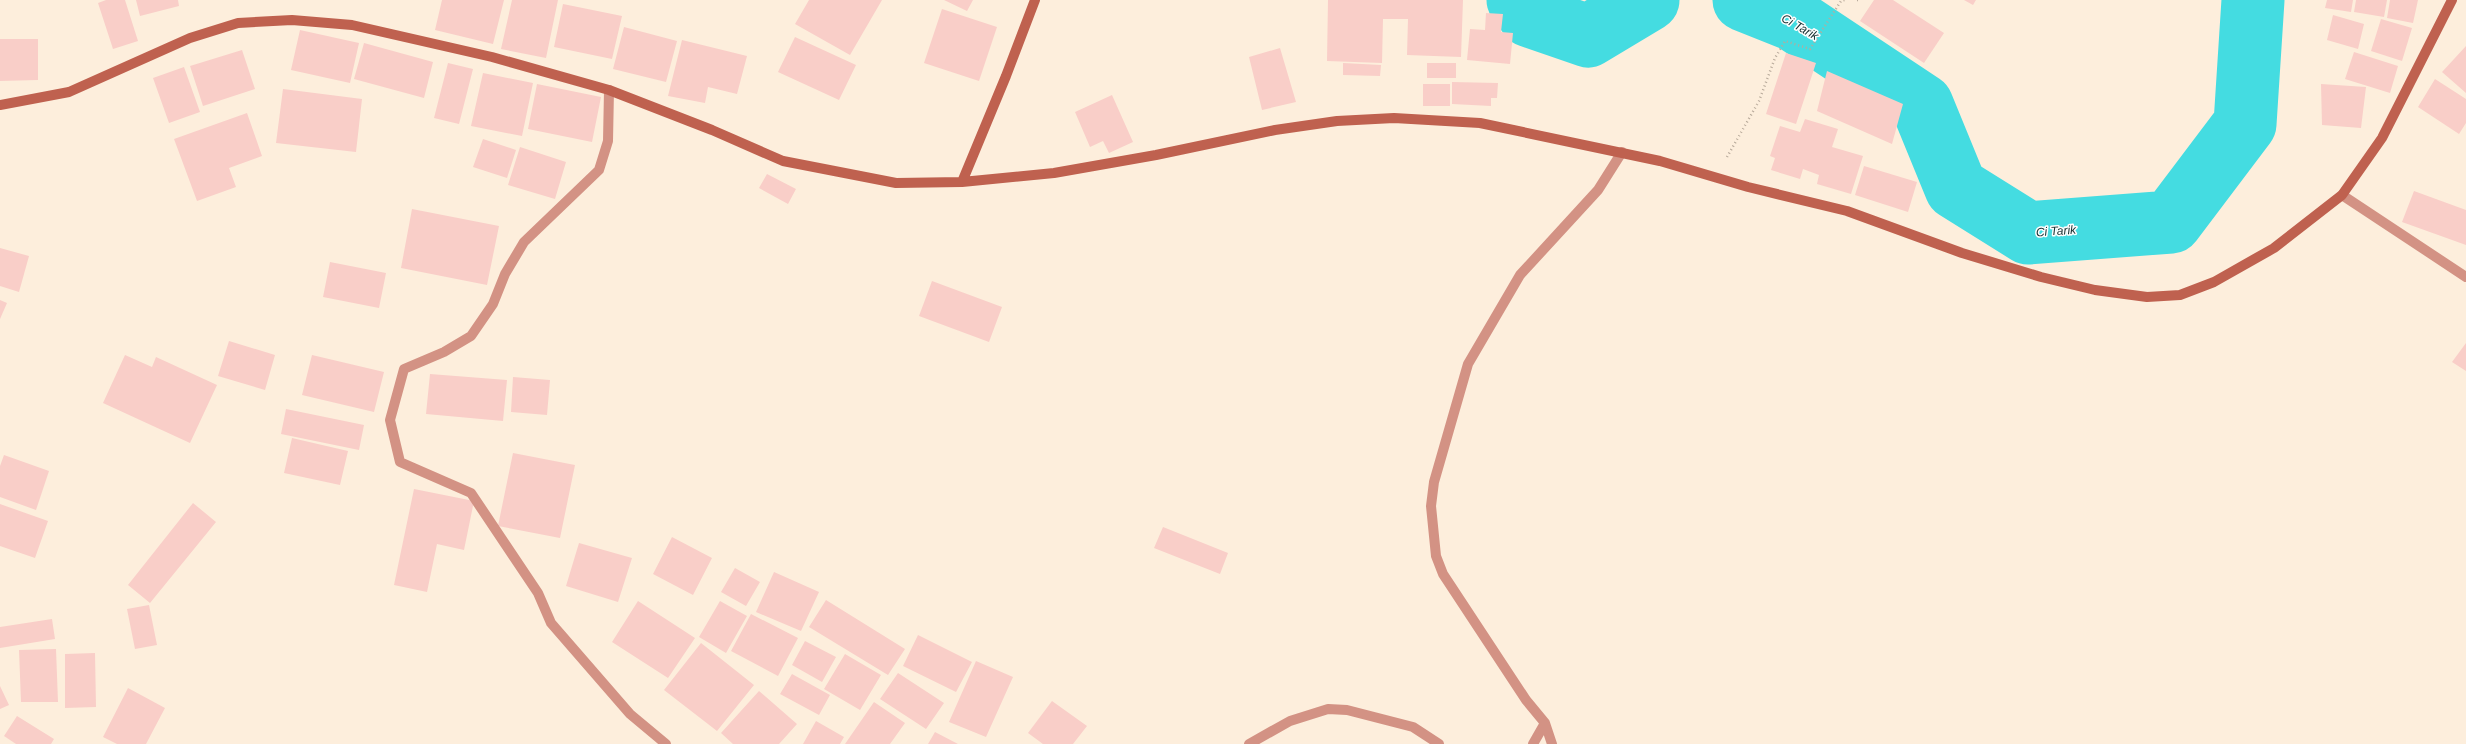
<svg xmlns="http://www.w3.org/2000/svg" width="2466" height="744" viewBox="0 0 2466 744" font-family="Arial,sans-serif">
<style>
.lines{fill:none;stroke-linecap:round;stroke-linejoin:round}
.river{stroke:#44dce1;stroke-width:63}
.building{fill:#f9cec8}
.path{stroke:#b8aa9b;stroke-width:2.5;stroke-dasharray:1 3;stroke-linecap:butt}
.street{stroke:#d39284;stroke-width:10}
.secondary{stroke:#bf614f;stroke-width:10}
.labels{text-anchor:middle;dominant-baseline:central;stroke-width:3;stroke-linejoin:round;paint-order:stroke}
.water-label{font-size:12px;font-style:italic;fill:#162f30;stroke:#fefefe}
</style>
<rect width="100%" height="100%" fill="#fdeedc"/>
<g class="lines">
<!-- river -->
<path class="river" d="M1518,0l12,16 58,20 60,-36
M1744,0l50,20 128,85 34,83 72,45 143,-11 74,-98 8,-124"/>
</g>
<!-- building -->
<path class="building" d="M106,0h19l13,41 -25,8 -15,-46z
M136,0h42l1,6 -39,10z
M442,0h62l-11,44 -58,-14z
M512,0h46l-12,58 -45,-9z
M809,0h73l-32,55 -55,-31z
M944,0h29l-6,11z
M1328,0h135l-2,57 -54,-2 1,-36h-25l-1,44 -55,-2z
M1874,0h19l51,33 -20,30 -64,-42z
M1964,0h12l-3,5z
M2327,0h26l-2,12 -26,-4z
M2356,0h31l-3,17 -30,-5z
M2390,0h28l-5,23 -26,-5z
M563,4l59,12 -10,43 -58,-12z
M942,9l55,18 -18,54 -55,-18z
M1486,13l17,1 -2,18 12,1 -3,31 -43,-4 3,-31 15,1z
M2333,15l31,9 -6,25 -31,-9z
M2381,19l31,9 -10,33 -31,-10z
M624,27l53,14 -11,41 -53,-13z
M300,30l59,13 -9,40 -59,-13z
M795,37l61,28 -17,35 -61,-28z
M0,39h38v41l-38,1z
M682,40l65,16 -10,38 -29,-7 -3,16 -37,-7z
M364,43l69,19 -9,36 -70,-19z
M2466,46v47l-24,-21z
M1280,48l16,54 -34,8 -13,-53z
M242,50l13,39 -52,17 -13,-40z
M2354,52l44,14 -8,27 -45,-14z
M1786,53l30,10 -20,61 -30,-10z
M448,63l25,6 -14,55 -25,-6z
M1343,63l38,2 -1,11 -37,-1z
M1427,63h29v15h-29z
M184,67l16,45 -31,11 -16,-45z
M1827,71l76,33 -11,40 -75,-33z
M483,73l50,10 -11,53 -51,-10z
M2435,79l31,20v24l-7,11 -41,-27z
M1452,82l46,1 -1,15h-6v8l-39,-2z
M537,84l64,13 -9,45 -64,-13z
M1423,84h27v22h-27z
M2321,84l45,3 -5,41 -39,-3z
M283,89l79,10 -6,53 -80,-9z
M1112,95l21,47 -24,11 -6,-12 -13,6 -15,-35z
M247,113l15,43 -33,12 7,19 -39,14 -23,-62z
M1805,119l33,10 -6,18 31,9 -12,38 -34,-10 2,-9 -16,-6 -3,10 -29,-9 4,-12 -5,-2 10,-30 20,6z
M483,139l33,11 -9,28 -34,-11z
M520,147l46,15 -11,37 -47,-14z
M1864,166l53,16 -9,30 -53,-17z
M767,174l29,15 -8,15 -29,-16z
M2414,191l52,19v35l-64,-23z
M412,209l87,17 -12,59 -86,-17z
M0,248l29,8 -10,36 -19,-6z
M330,262l56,11 -7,35 -56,-11z
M932,281l70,26 -13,35 -70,-26z
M0,300l7,3 -7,16z
M229,341l46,14 -10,35 -47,-14z
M2466,343v28l-14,-9z
M125,355l27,12 4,-10 61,28 -27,58 -87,-40z
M312,355l72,17 -10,40 -72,-17z
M430,374l77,6 -4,41 -77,-7z
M513,377l37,3 -3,35 -36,-3z
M286,409l78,16 -5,25 -78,-16z
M292,438l56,13 -8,34 -56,-12z
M513,453l62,12 -15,73 -62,-12z
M4,455l45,16 -13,39 -36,-13v-31z
M414,489l60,12 -10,49 -27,-6 -10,48 -33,-7z
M193,503l23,19 -66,81 -22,-18z
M0,504l48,17 -13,37 -35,-12z
M1163,527l65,26 -8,21 -66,-26z
M672,537l40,21 -19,37 -40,-21z
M579,543l53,15 -14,44 -52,-16z
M735,568l25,14 -14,24 -25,-14z
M774,572l45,20 -18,39 -45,-19z
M826,600l79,49 -17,26 -79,-48z
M638,601l57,37 -27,40 -56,-36z
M720,601l27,15 -21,37 -27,-16z
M149,605l8,40 -22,4 -8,-40z
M751,614l47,24 -20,38 -47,-25z
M52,619l3,20 -55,9v-21z
M918,635l54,27 -16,30 -53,-26z
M805,641l31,16 -14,25 -30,-17z
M701,643l53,42 -37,46 -53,-41z
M56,649l2,53h-37l-2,-52z
M95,653l1,54 -31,1v-54z
M845,654l36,21 -21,35 -36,-21z
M976,661l37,16 -27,60 -37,-15z
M898,673l46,30 -18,26 -46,-30z
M792,674l38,21 -11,20 -39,-21z
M0,686l9,19 -9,4z
M128,688l37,20 -19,36h-29l-14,-7z
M759,691l38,33 -18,20h-46l-12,-11z
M1052,701l35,25 -14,18h-30l-15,-11z
M874,702l31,21 -15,21h-45z
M17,716l37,23 -3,5h-35l-12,-8z
M816,721l28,16 -4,7h-37z
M935,732l23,12h-30z"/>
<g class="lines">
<!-- path -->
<path class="path" d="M1857,0h2
M1727,157l32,-56 16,-43 10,-17 25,8 31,-48 4,-1"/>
<!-- street -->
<path class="street" d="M609,90l-1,51 -9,29 -75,72 -19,32 -12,30 -22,32 -27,16 -40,17 -14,51 10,42 71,31 67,100 13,30 79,91 36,30
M2342,195l124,82
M1249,744l41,-23 38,-12 19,1 66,17 26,17
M1533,744l12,-21
M1552,744l-7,-21 -19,-23 -83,-126 -7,-18 -5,-50 3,-24 34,-118 52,-89 78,-85 24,-38"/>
<!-- secondary -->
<path class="secondary" d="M0,105l69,-13 121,-54 48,-15 54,-3 60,5 140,32 117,33 103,40 71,31 113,22 66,-1 92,-9 102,-18 119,-25 62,-9 57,-3 86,5 180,38 88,26 99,24 115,42 79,24 54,13 52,7 33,-2 34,-13 60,-34 68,-53 40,-57 70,-138
M962,182l44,-106 29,-76"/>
</g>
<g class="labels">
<!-- water labels -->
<g class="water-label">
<text transform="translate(1800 27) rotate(30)">Ci Tarik</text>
<text transform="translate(2056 231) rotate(-4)">Ci Tarik</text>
</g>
</g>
</svg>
